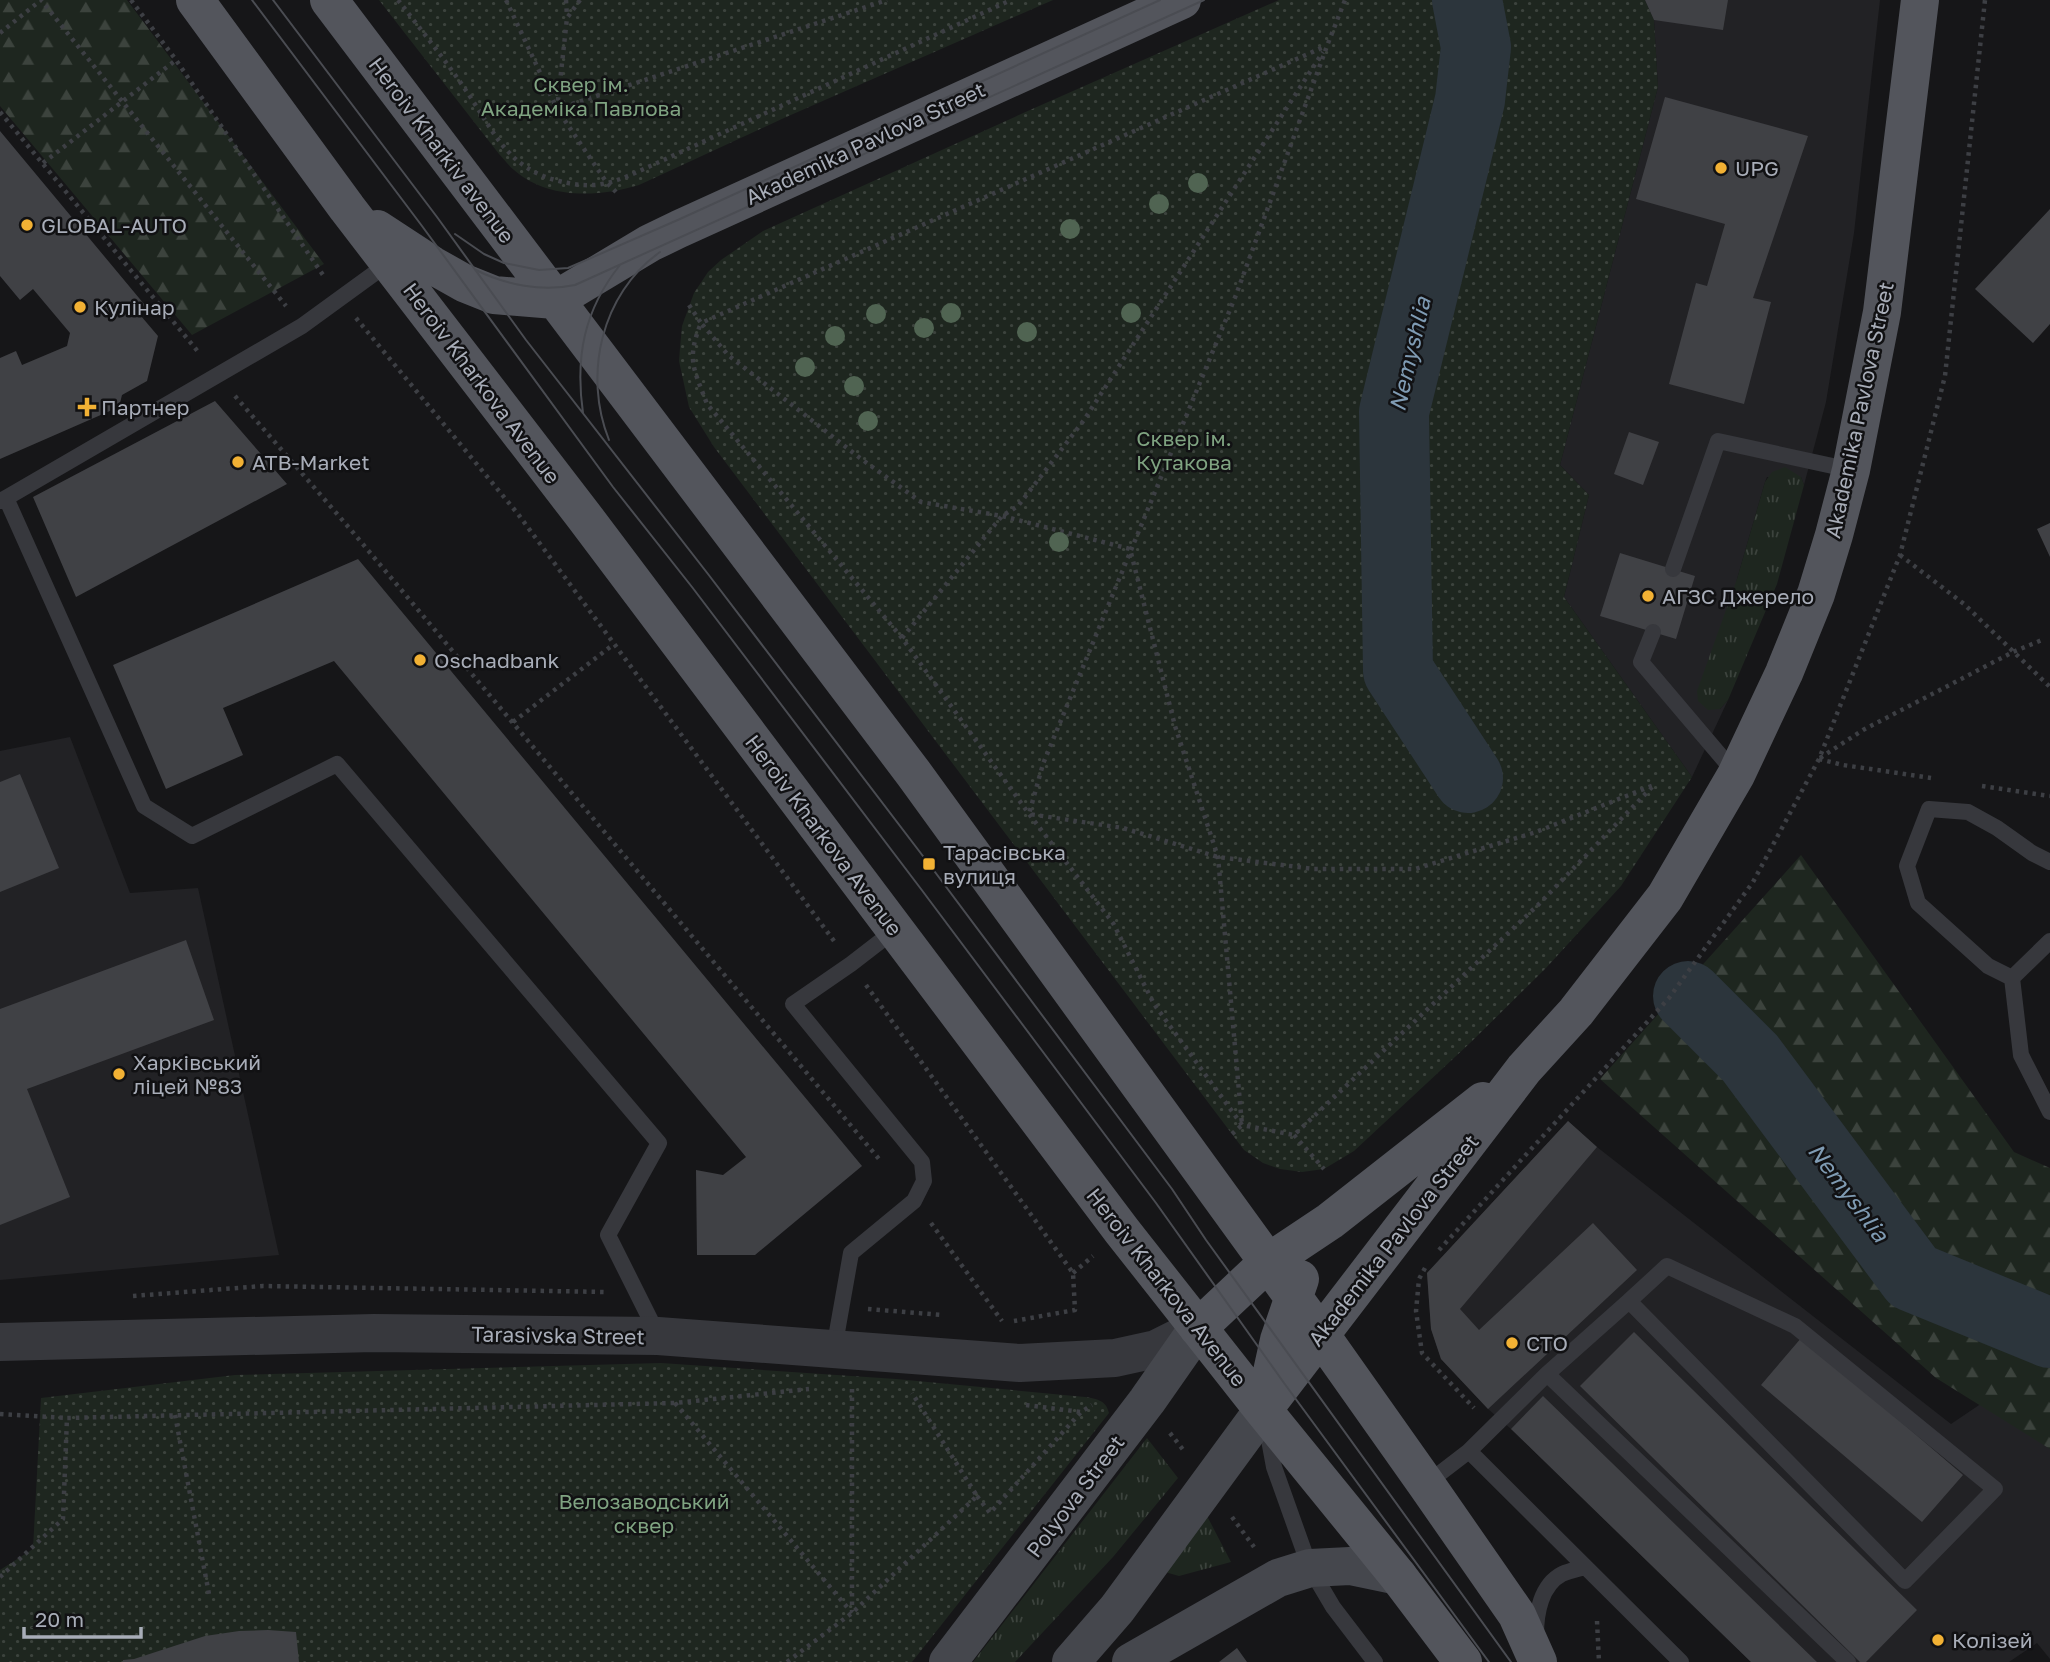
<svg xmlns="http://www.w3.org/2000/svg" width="2050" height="1662" viewBox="0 0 2050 1662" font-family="'Golos Text',sans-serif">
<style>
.built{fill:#222225}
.grass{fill:url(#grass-tufts)}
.forest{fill:url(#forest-firs)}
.park{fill:url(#park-dots)}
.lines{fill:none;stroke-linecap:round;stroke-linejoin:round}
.river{stroke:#2c353c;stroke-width:70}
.building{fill:#404145}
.path{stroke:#3d3f44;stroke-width:4.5;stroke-dasharray:3.5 5;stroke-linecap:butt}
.service{stroke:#37383d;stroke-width:16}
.tertiary{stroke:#37383d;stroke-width:38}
.secondary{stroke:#45474d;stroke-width:38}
.primary{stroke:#53555c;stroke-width:38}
.tram{stroke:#4a4c52;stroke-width:2}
.tree{fill:#506452}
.poi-dot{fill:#f2b134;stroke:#111113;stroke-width:2.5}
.labels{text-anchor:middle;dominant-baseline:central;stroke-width:5;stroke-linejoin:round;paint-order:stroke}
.park-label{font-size:21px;fill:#7fa381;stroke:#111113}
.street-label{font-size:21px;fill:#a8adb8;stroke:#111113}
.poi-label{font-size:21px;fill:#a8adb8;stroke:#111113;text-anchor:start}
.water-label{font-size:23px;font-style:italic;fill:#7f9bb3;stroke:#111113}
</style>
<defs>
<pattern id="grass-tufts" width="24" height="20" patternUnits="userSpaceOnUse" patternTransform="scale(1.75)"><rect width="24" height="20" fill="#1e261f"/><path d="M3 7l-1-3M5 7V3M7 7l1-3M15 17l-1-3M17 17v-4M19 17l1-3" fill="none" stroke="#3c433d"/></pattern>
<pattern id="forest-firs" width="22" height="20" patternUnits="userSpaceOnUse" patternTransform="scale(1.75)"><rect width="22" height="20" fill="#1e261f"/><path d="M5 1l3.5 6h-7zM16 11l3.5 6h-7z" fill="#3c433d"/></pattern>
<pattern id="park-dots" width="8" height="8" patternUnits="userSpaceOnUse" patternTransform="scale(1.75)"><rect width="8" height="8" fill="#1e261f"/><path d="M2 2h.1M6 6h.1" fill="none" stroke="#3c433d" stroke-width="1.8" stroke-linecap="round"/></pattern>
</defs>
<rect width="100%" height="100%" fill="#161618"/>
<!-- built -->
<path class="built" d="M1645,0h235l-26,233 -28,169 -22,83 -3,-8h-34l-2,5 -28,97 -17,130 8,-9 -36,77 -128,-180 25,-102 -29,-30 98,-378 -4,-67z
M70,737l60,156 68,-5 81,367 -279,25v-529z
M1568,1121l29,26 354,277 37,-25 62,28v232l-13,-16 -28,19h-258l-240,-233 -23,-20 -47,-50 -10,-30 -4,-56z"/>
<!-- grass -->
<path class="grass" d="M1785,467l16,10 3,8 -27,99 -49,116 -8,9 -12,1 -10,-9 -1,-10 40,-112 28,-97 7,-10z
M1147,1438l31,40 -65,79 -98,105h-42z
M1206,1514l25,48 -52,14 -14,-4z"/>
<!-- forest -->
<path class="forest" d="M0,0h127l197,264 -132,71 -192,-229z
M1801,855l213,297 36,16v281l-114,-71 -336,-299z"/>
<!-- park -->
<path class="park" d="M379,0h674l-269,118 -145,67c-40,12 -91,15 -125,-15 -6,-5 -10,-11 -15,-16z
M1279,0h366l9,20 4,67 -98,378 29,30 -25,102 128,180 -71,109 -75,82 -76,75 -116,108 -30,18 -22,3 -22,-3 -17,-6 -19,-13 -530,-703 -25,-40 -10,-46 1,-13 2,-22 12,-33 14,-21 13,-12 42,-29 267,-121z
M661,1363l235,16 189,18c12,2 21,3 24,16l-197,249h-912v-92l33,-21 8,-151 194,-23z"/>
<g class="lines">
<!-- river -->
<path class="river" d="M1467,0l9,47 -6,53 -76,312 4,259 70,107
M1688,996l62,62 163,219 137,56"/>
</g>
<!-- building -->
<path class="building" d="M1645,0h83l-5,30 -69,-10z
M1665,97l143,39 -55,162 18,4 -27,102 -75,-20 27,-101 11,3 18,-62 -89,-25z
M0,131l144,173 -3,12 17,20 -11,45 -25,14 -3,12 -119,52v-101l16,-7 6,14 45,-19 3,-13 -37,-44 -13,11 -20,-24z
M2050,209v115l-17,19 -58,-54z
M215,401l72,83 -211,113 -43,-100z
M1629,432l30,10 -16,43 -29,-11z
M2050,523v34l-13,-28z
M1620,553l75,23 -19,63 -76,-23z
M358,559l504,607 -107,89h-58l-1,-85 27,5 23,-18 -412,-496 -111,47 20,47 -77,34 -53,-124z
M20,774l39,94 -59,24v-110z
M186,940l28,80 -187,69 43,108 -70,28v-216z
M1568,1121l29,26 -137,162 19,21 114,-107 44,47 -149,139 -47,-50 -10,-30 -4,-56z
M1634,1332l283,278 -51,52h-6l-280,-276z
M1802,1337l161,138 -41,47 -161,-137z
M1543,1396l274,266h-66l-240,-233z
M268,1630l28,2 3,30h-176v-2l11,-1 71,-23 34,-5z
M1237,1648l10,14h-28z"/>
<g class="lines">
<!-- path -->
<path class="path" d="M131,0l45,60 147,215
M398,0c24,31 49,62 71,95 26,39 40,74 90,86 15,4 32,6 48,2 17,-4 34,-13 50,-20l354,-163
M506,0l51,109 330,-109
M566,0l1,17
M580,0l-13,18 -10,91 50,74 9,9
M0,33l41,-33 245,306
M0,112l200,242
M43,163l133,-103
M689,305l12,18 625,-277
M356,318l162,196 316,427
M235,396l116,134 528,629
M1900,555l64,49 86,83
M902,638l100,-122 16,-10 66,-86 239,-368
M513,722l101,-78
M1820,758l43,-28 150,-78 29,-12
M1819,759l24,6 88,13
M1982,786l68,10
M866,985l207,288 2,37 -61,11
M1232,1134l10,-9 -24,-268 -43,-131 -45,-177 -128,-33 -81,-14 -61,-44 -132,-103 -27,-32c-15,37 -7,46 6,81l195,234 127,176 84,109 41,81 88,121 52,10 244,-230 116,-120 -118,47 -121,37h-101l-96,-12 -95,-29 -94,-14 14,-50 193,-469 91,-249 18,-46
M1294,1135l30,34
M931,1223l71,98
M1439,1250l230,-252 84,-116 66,-123 81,-204 45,-179 40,-376
M1425,1268l-6,11 -3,32 6,42 52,55
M1073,1273l20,-17
M133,1296l130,-10 344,6
M868,1309l74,6
M852,1389v222
M675,1403l177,210
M1026,1405l55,7 11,-7
M0,1414l67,4
M175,1415l34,179
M1170,1433l14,18
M977,1496l13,17 91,-101
M1232,1517l22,30
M0,1577l63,-58 4,-101 608,-15 134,-14
M1597,1621l2,41
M787,1662l65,-49 125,-117 -65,-103"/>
<!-- service -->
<path class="service" d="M6,498l296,-172 88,-64
M0,501l6,-3 138,308 48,30 145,-72 322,379 -51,92 50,100
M1673,569l45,-128 133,29
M1653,632l-12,30 95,112
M2050,941l-38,37 9,77 29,57
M2012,978l-24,-12 -70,-63 -11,-37 22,-57 39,3 29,16 35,25 18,9
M834,1349l17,-96 63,-52 10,-20 -2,-19 -129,-158 58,-40 44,-34
M1547,1374l301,288
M1267,1429l7,38 36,101 23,39 42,55
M1469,1451l212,211
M1426,1484l43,-33 78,-77 82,-73 276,280 90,-92 -200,-163 -128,-60 -38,35
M1536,1635c0,-22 5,-50 26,-61 7,-3 16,-5 23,-7"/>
<!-- tertiary -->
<path class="tertiary" d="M0,1342l374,-9 284,3 362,27 95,-5 41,-9 42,-21"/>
<!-- secondary -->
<path class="secondary" d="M948,1662l199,-261 51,-73
M1071,1662l46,-53 146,-199
M1131,1662l147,-84 32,-10 40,-2 48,10"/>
<!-- primary -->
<path class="primary" d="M195,0l152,208 236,307 539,716 141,179 135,166 65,86
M329,0l585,774 406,560 106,150 91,131 21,47
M377,229l55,36 32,18 30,12 61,5
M555,300l95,-57 29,-14 503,-229
M1198,1328l69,-65 63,-42 153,-120
M1266,1399l13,-59 21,-61
M1263,1410l261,-341 52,-57 89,-115 71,-122 48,-102 32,-79 18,-59 17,-65 31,-158 38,-312"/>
<!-- tram -->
<path class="tram" d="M252,0l170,226 191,261 79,100 229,302 235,314 128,180 205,279
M273,0l164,217 89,123 182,234 221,290 243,325 34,51 305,422
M455,234l29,20 20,9 35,7 29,-2 112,-49 480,-219
M476,270c30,15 66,22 99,15l629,-285
M583,413c-8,-56 1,-103 37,-148
M609,440c-26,-65 -8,-146 51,-188"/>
</g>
<!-- trees -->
<g class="tree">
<circle cx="1198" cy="183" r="10"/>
<circle cx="1159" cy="204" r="10"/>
<circle cx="1070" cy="229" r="10"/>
<circle cx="951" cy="313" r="10"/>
<circle cx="1131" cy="313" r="10"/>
<circle cx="876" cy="314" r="10"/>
<circle cx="924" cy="328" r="10"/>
<circle cx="1027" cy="332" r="10"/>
<circle cx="835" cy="336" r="10"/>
<circle cx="805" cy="367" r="10"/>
<circle cx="854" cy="386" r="10"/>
<circle cx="868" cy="421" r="10"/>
<circle cx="1059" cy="542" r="10"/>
</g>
<!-- markers -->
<g class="poi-dot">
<circle cx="1721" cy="168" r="7"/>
<circle cx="27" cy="225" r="7"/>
<circle cx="80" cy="307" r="7"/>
<path d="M83.5 396.5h7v7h7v7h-7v7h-7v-7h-7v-7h7z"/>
<circle cx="238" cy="462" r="7"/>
<circle cx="1648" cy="596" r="7"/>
<circle cx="420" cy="660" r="7"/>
<rect x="922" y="857" width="14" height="14" rx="3.5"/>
<circle cx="119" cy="1074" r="7"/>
<circle cx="1512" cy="1343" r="7"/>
<circle cx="1938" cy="1640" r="7"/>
</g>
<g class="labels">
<!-- park labels -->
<g class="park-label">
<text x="581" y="84">Сквер ім.<tspan x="581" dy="24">Академіка Павлова</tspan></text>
<text x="1184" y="438">Сквер ім.<tspan x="1184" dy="24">Кутакова</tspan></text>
<text x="644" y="1501">Велозаводський<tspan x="644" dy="24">сквер</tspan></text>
</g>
<!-- street labels -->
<g class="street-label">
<text transform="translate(865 143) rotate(-25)">Akademika Pavlova Street</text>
<text transform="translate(442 150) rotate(53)">Heroiv Kharkiv avenue</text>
<text transform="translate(482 383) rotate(53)">Heroiv Kharkova Avenue</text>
<text transform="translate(1859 410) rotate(-78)">Akademika Pavlova Street</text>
<text transform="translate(824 835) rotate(53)">Heroiv Kharkova Avenue</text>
<text transform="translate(1393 1240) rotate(-52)">Akademika Pavlova Street</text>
<text transform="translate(1167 1287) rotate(52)">Heroiv Kharkova Avenue</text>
<text transform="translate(558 1335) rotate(1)">Tarasivska Street</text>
<text transform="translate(1075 1496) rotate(-53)">Polyova Street</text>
</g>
<!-- poi labels -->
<g class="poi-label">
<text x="1735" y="168">UPG</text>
<text x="41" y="225">GLOBAL-AUTO</text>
<text x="94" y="307">Кулінар</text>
<text x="101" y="407">Партнер</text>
<text x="252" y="462">ATB-Market</text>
<text x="1662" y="596">АГЗС Джерело</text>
<text x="434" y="660">Oschadbank</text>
<text x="943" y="852">Тарасівська<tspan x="943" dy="24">вулиця</tspan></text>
<text x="133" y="1062">Харківський<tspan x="133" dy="24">ліцей №83</tspan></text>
<text x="1526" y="1343">СТО</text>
<text x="1952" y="1640">Колізей</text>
</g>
<!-- water labels -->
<g class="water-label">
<text transform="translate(1409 354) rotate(-77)">Nemyshlia</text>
<text transform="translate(1849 1192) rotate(53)">Nemyshlia</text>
</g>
</g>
<!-- scale -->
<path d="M24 1627v10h117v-10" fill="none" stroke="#a8adb8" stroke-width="3.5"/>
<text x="35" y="1627" font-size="21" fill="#a8adb8" stroke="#111113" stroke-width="5" paint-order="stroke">20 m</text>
</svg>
